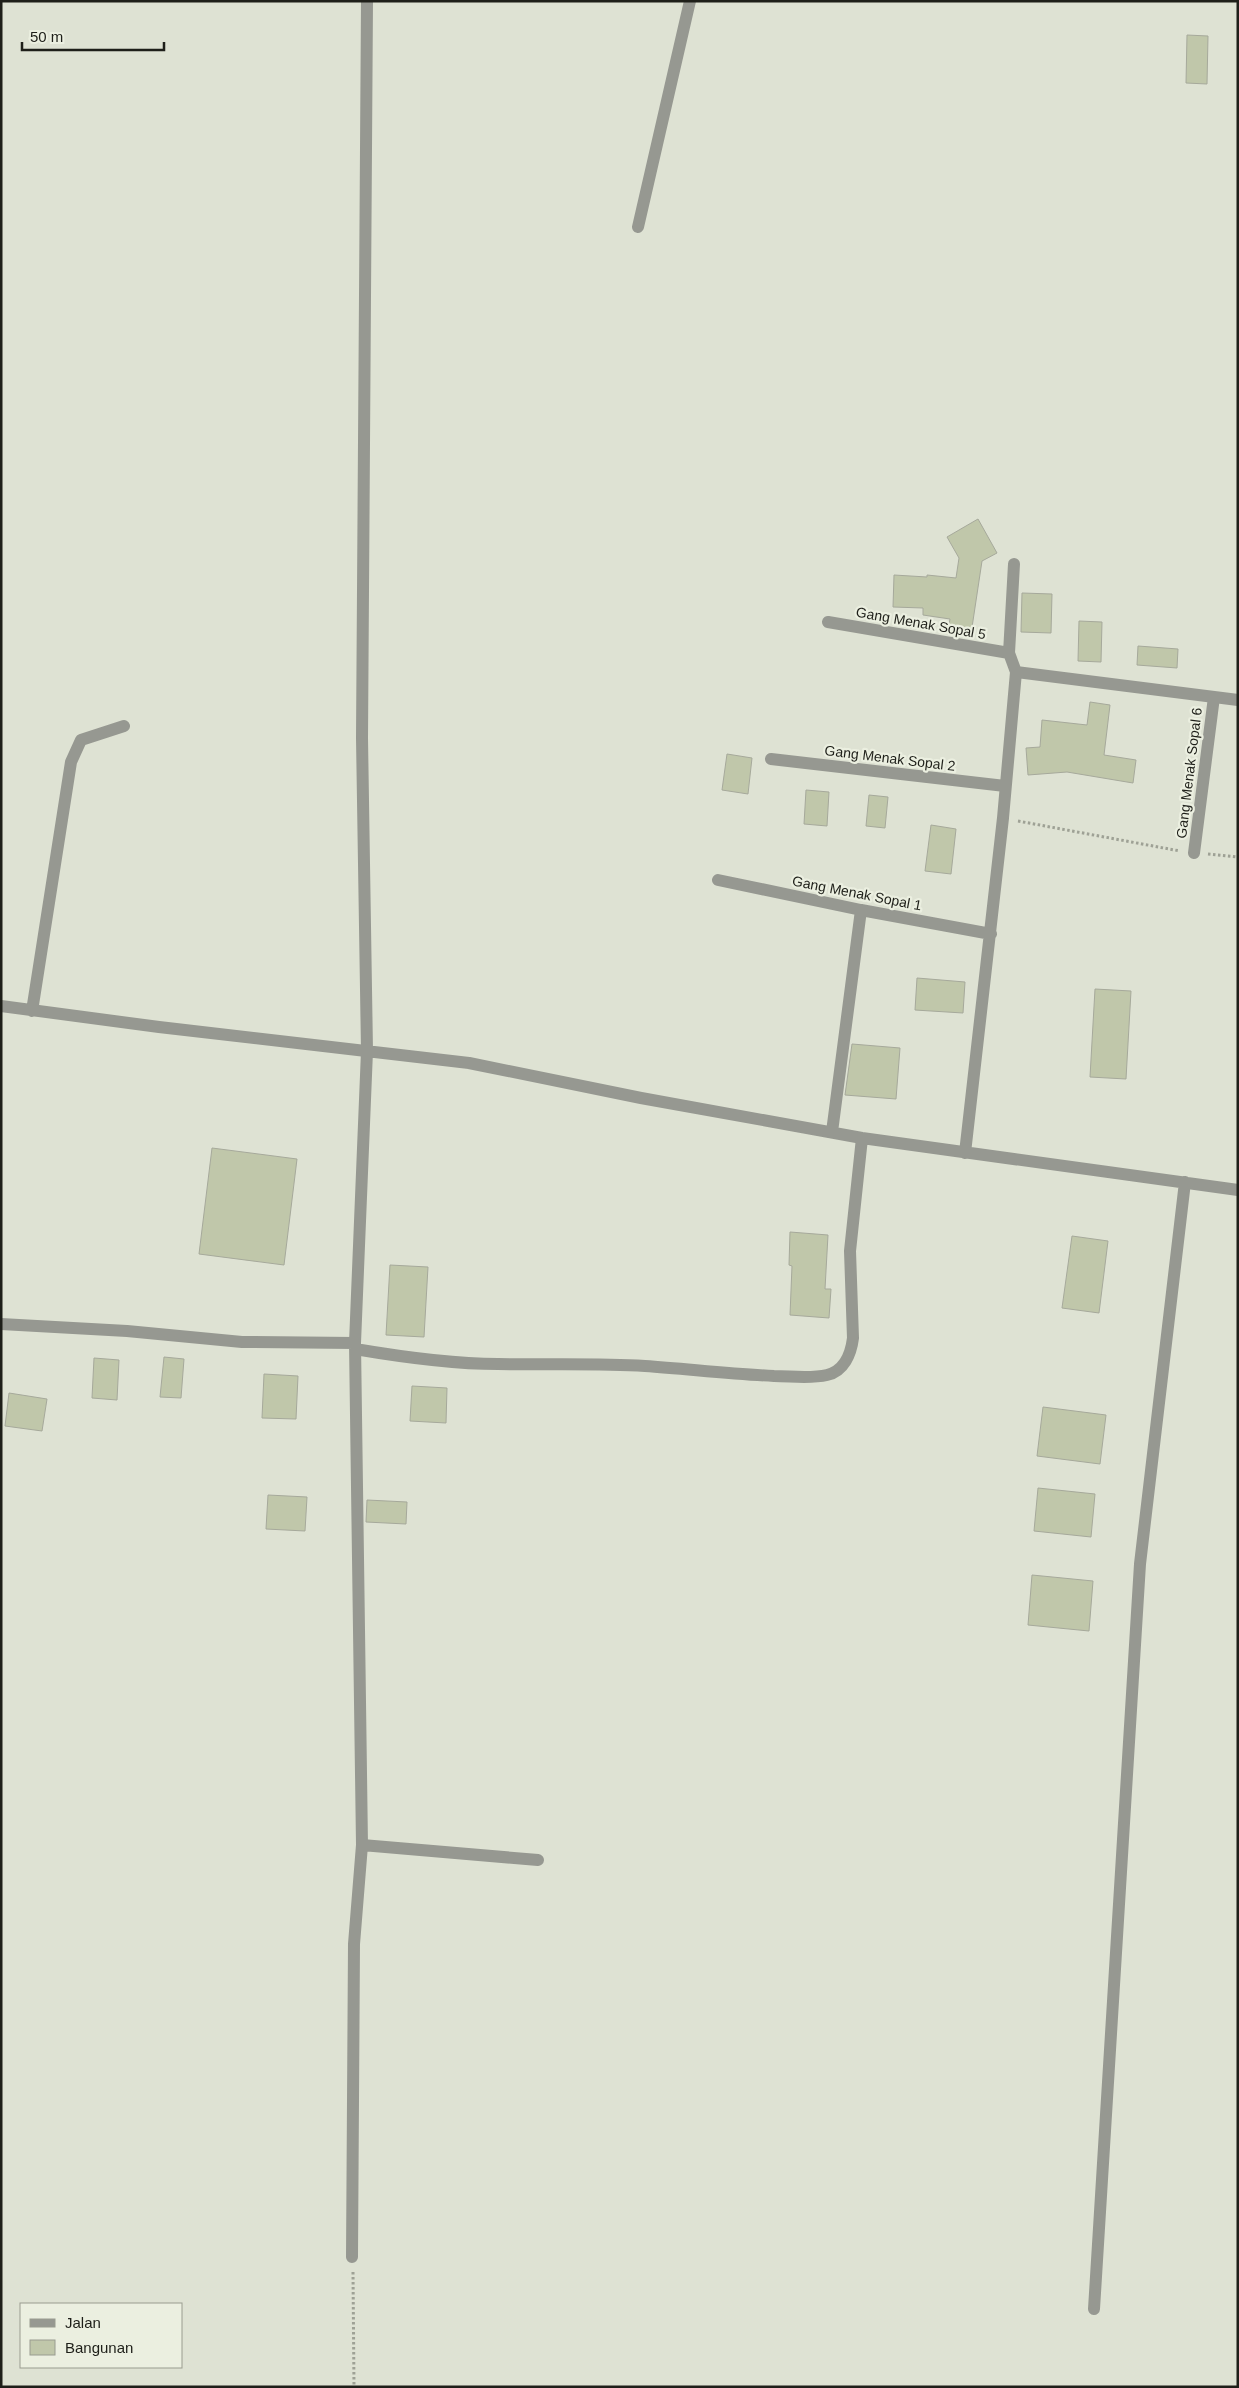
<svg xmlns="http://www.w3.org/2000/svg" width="1239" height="2388" viewBox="0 0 1239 2388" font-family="Arial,sans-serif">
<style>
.building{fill:#c0c7aa;stroke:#a6a99b}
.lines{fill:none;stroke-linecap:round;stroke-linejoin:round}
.path{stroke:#9ea195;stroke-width:3;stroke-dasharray:2.5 2.5;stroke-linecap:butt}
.minor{stroke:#969891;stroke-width:12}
.labels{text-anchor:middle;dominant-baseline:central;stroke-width:4.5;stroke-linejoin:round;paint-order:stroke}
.street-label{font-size:14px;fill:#1e1f19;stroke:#ebefe0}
</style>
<rect width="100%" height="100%" fill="#dee2d3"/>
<!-- building -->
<path class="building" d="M1187,35l21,1 -1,48 -21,-1z
M978,519l19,34 -15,8 -11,73 -23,-4 2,-11 -27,-4v-7l-30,-1 1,-32 33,2v-2l29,3 3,-20 -12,-21z
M1022,593l30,1 -1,39 -30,-1z
M1079,621l23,1 -1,40 -23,-1z
M1138,646l40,3 -1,19 -40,-3z
M1090,702l20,3 -6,50 32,5 -3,23 -66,-11 -39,3 -2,-27 14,-1 2,-27 45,5z
M727,754l25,4 -4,36 -26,-4z
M806,790l23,2 -2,34 -23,-2z
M869,795l19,2 -3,31 -19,-2z
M931,825l25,4 -5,45 -26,-3z
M917,978l48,4 -2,31 -48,-3z
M1095,989l36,2 -5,88 -36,-2z
M852,1044l48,4 -4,51 -51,-4z
M212,1148l85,11 -13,106 -85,-11z
M790,1232l38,3 -3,54h6l-2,29 -39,-3 2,-49 -3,-1z
M1072,1236l36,5 -9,72 -37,-5z
M390,1265l38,2 -4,70 -38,-2z
M164,1357l20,2 -3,39 -21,-1z
M94,1358l25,2 -2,40 -25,-2z
M264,1374l34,2 -2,43 -34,-1z
M412,1386l35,2 -1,35 -36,-2z
M9,1393l38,6 -5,32 -37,-5z
M1043,1407l63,8 -6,49 -63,-8z
M1038,1488l57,6 -4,43 -57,-6z
M268,1495l39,2 -2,34 -39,-2z
M367,1500l40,2 -1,22 -40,-2z
M1032,1575l61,6 -4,50 -61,-6z"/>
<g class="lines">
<!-- path -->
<path class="path" d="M1018,821l162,30
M1208,854l30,3
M353,2272l1,115"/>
<!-- minor -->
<path class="minor" d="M638,227l52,-226
M1014,564l-5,89 7,19
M828,622l181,31
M771,759l234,27
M1194,853l20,-156
M718,880l143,30 130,24
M1,1006l158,21 310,36 172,35 221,40 376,52
M32,1011l39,-249 10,-22 43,-14
M832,1132l29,-222
M965,1153l38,-335 13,-146 222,28
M1,1324l126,7 115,11 113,1
M355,1349c47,8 95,15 143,15 49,1 98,-1 147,2 43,3 86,8 129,10 17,0 36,3 53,-1 17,-4 24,-21 26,-37l-3,-87 12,-113
M362,1845l176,15
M352,2257l2,-313 8,-99 -7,-502 12,-292 -5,-313 5,-737
M1094,2309l46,-745 45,-382"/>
</g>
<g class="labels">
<!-- street labels -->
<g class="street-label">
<text transform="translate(921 623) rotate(10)">Gang Menak Sopal 5</text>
<text transform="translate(890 758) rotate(7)">Gang Menak Sopal 2</text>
<text transform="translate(1189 773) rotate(-83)">Gang Menak Sopal 6</text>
<text transform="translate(857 893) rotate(11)">Gang Menak Sopal 1</text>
</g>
</g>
<!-- border -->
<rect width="1239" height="2388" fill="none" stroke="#1e1f19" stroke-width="5"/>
<!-- legend -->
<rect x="20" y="2303" width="162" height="65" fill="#ebefe0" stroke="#999c90"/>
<rect x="30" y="2319" width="25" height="8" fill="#969891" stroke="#999c90"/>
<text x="65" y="2328" font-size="15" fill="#1e1f19">Jalan</text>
<rect x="30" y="2340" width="25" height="15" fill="#c0c7aa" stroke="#999c90"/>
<text x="65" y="2353" font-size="15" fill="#1e1f19">Bangunan</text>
<!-- scale -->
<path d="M22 42v8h142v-8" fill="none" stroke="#1e1f19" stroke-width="2.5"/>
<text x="30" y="42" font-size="15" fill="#1e1f19" stroke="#ebefe0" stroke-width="4" paint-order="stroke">50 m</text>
</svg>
